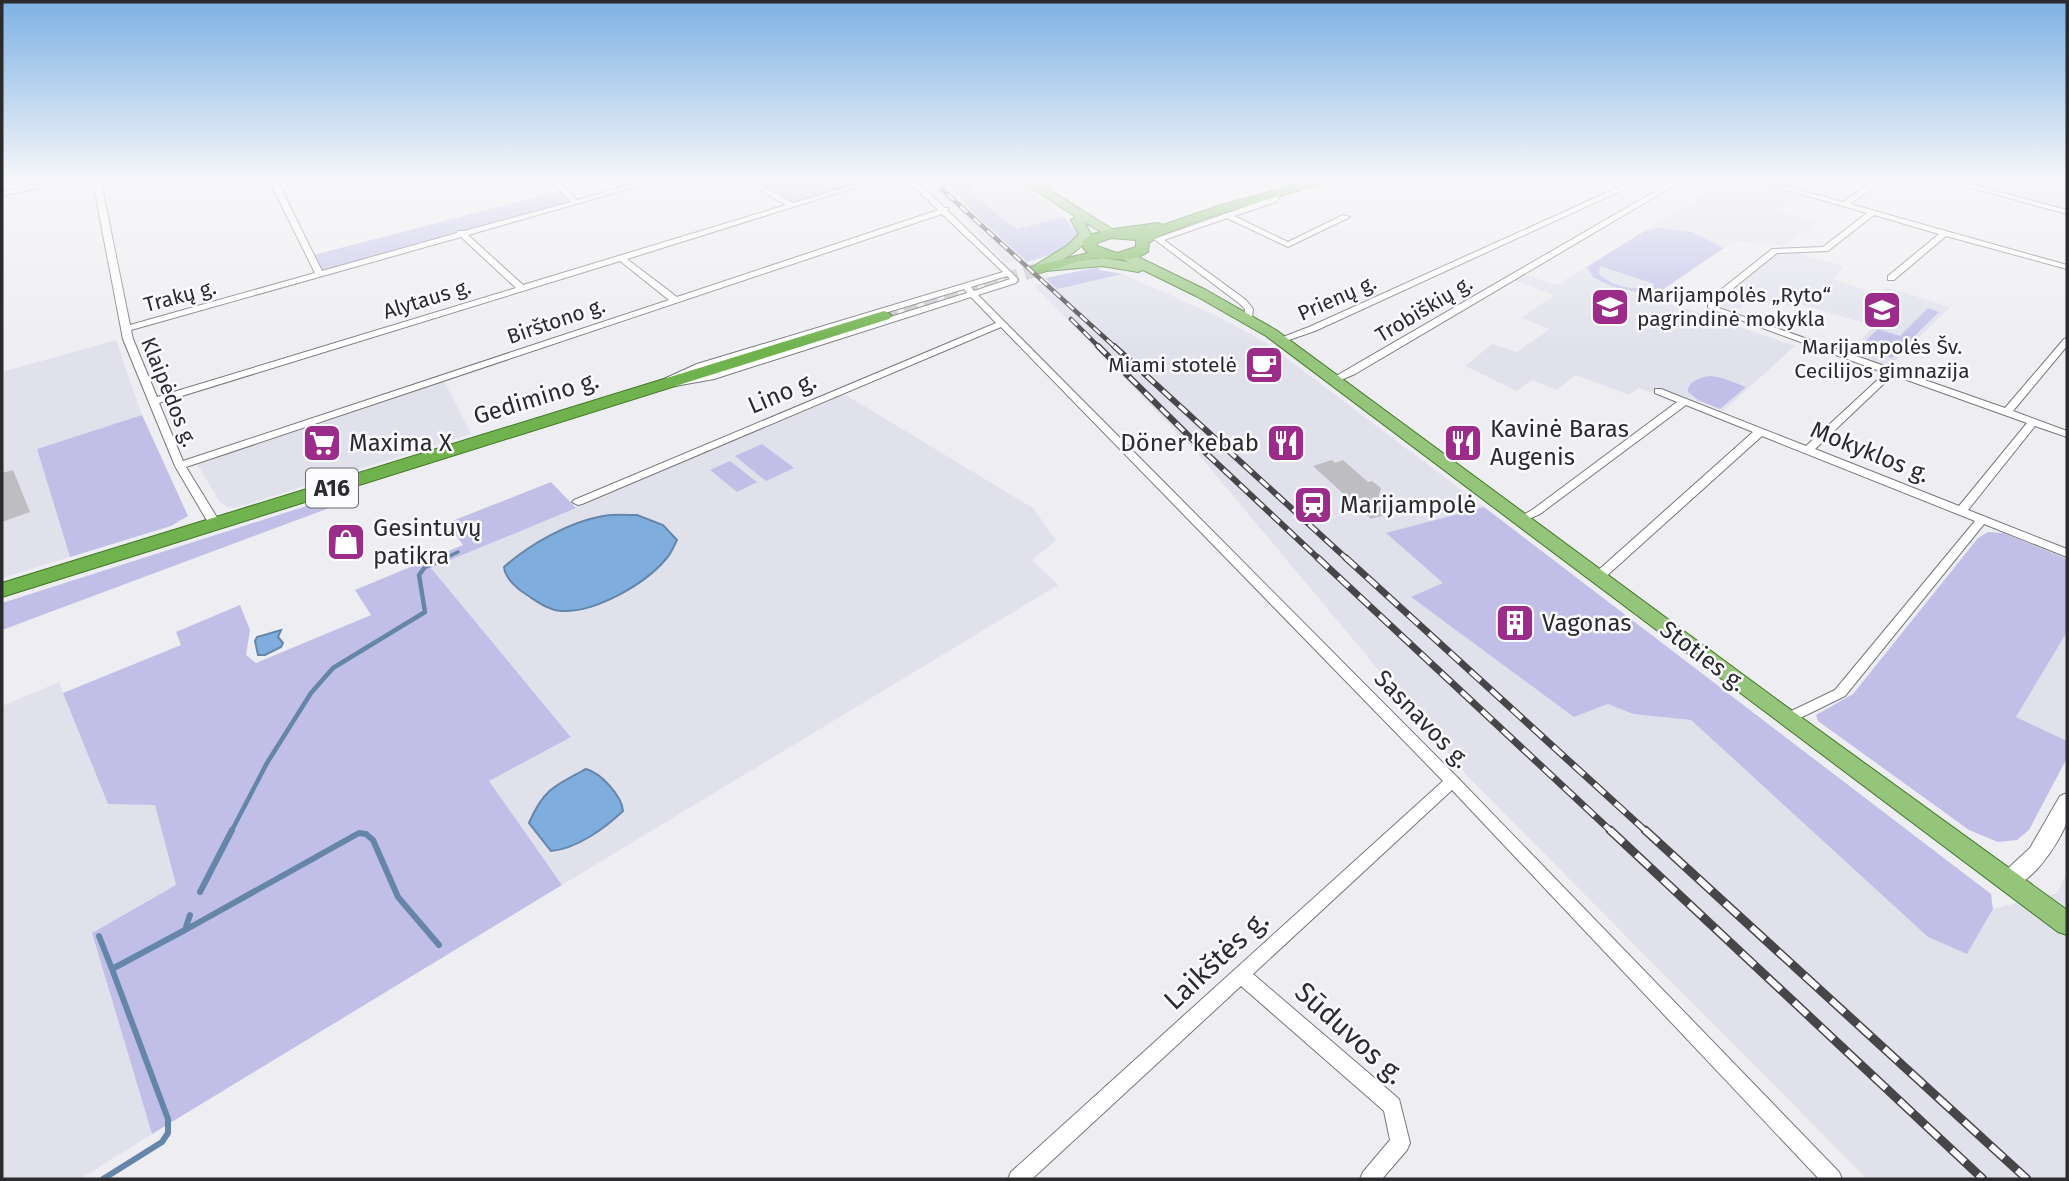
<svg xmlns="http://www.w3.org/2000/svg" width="2069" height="1181" viewBox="0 0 2069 1181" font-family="'Fira Sans',sans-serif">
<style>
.built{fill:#e1e1ec}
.green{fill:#c1bfe8;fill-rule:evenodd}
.water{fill:#7eadde;stroke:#6586a9;stroke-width:2}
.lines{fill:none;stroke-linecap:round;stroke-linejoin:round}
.stream-far2{stroke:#6586a9;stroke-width:3.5}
.stream-far1{stroke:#6586a9;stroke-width:4.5}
.stream{stroke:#6586a9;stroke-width:6}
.building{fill:#bebec2}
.trunk-tunnel{stroke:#c7c7cb;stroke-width:14;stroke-dasharray:14 7;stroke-linecap:butt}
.minor-casing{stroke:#78787c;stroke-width:2}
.tertiary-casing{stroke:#78787c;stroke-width:2}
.primary-casing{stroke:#417625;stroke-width:2}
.trunk-casing{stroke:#417625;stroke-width:2}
.minor{fill:#fff;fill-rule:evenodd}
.tertiary{fill:#fff;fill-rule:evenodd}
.primary{fill:#94c57a;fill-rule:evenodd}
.trunk{fill:#70b24e;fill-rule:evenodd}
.rail-far3-casing{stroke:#464648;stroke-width:4.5}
.rail-far2-casing{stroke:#464648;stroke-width:6}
.rail-far1-casing{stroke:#464648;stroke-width:7}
.rail-casing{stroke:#464648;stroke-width:9}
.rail-far3{stroke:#fbfbff;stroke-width:2.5;stroke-dasharray:9;stroke-linecap:butt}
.rail-far2{stroke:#fbfbff;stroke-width:3.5;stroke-dasharray:11;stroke-linecap:butt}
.rail-far1{stroke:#fbfbff;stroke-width:4.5;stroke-dasharray:14;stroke-linecap:butt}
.rail{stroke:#fbfbff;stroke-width:6;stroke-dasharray:18;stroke-linecap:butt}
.labels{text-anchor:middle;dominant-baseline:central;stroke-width:5;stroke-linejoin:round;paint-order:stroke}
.far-poi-label{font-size:21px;fill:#2b2b2d;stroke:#fbfbff;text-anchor:start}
.far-street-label{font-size:21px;fill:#2b2b2d;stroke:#fbfbff}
.shield{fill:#fbfbff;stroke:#69696c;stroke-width:2}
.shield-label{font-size:23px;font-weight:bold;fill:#2b2b2d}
.street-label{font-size:24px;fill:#2b2b2d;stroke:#fbfbff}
.poi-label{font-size:24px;fill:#2b2b2d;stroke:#fbfbff;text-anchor:start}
.near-street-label{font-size:28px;fill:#2b2b2d;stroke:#fbfbff}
</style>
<rect width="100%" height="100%" fill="#eeeef2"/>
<!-- built -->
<path class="built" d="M927,182h19l31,34 45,42 -15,5 -4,-3 -44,-49z
M973,182h42l31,18 18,17 -46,12 -47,-35z
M1725,182h26l53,15 -29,13 40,13 -30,23 -52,-5 -80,56 142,49 -72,65 -40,-15 -8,6 -36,-14 -10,7 -53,-20 -19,15 -25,-10 -15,11 -52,-25 27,-22 25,8 33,-23 -29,-11 33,-23 -41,-15 11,-6 32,11z
M1950,182h94l23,3v28z
M1794,252l50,14 -11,13 44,15 9,-7 64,20 -60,59 -40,-14 24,-26 -78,-23 -5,4 -37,-10 -19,15 -19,-9 63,-50z
M1123,274l92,41 50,27 219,165 -97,26 57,50 -32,15 162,119 34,-13 25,10 58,6 237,217 39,17 26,-45 64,-16 10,-20v306h-200l-399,-402 -269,-322 -165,-169 15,-5 8,8z
M116,340l26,75 -105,34 33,108 -68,21v-206z
M444,381l27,53 -236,74 -8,-1 -8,-6 -22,-37z
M844,394l189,114 23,32 -24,20 26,25 -496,300 -74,-105 83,-44 -140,-168z
M2067,632v109l-51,-24z
M59,682l49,122h47l21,82 -84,47 60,201 -72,45h-78v-473z"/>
<!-- green -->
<path class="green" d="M755,182h108l-68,20z
M946,182h27l-2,12 46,35 47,-12 15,18c-14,17 -32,21 -52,27l-50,-46z
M563,190l12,12 -256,71 -9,-17z
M1658,228l34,4 32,16 -65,44h-23l-25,-6 -18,-9 -6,-10 56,-35zM1600,266l54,18v1c-17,7 -42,2 -55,-11z
M1099,267v3l24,4 -66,15 -12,-11z
M1928,308l11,4 -47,46 -33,-11 19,-18 22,7z
M1710,376c13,1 25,7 36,11l-26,22 -22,-9 -10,-8c-1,-10 13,-15 22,-16z
M142,415l46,101 -17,10 -101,31 -33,-108z
M762,444l32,24 -28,13 -31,-25z
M730,461l27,21 -20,10 -27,-22z
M551,482l25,26 -145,60 140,169 -82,44 73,104 -410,249 -60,-201 84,-48 -21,-80 -47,-1 -45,-111 118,-48 -5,-13 64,-27 10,25 -4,25 10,8 115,-48 -16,-25 108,-45 -16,-22z
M319,502h10l3,5 -330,123v-27z
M1484,507l507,387 2,15 -26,45 -39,-17 -237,-217 -58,-6 -25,-10 -34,13 -163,-120 32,-14 -57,-50z
M1988,532l15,1 64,26v73l-51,85 51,24v17l-38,72 -12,10 -19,2 -29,-12 -151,-109 -2,-6 37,-21 125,-156z"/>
<!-- water -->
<path class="water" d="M637,515l26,10 14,15c-3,6 -6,14 -11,19 -21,25 -71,54 -105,52 -13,-1 -23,-9 -34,-16 -10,-6 -22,-17 -23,-28 26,-23 65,-45 99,-51 11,-2 23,-1 34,-1z
M281,630l-3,7 5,6 -2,4 -16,8h-7l-3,-14 2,-4z
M586,769c15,4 36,27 37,42 -19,18 -47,38 -72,40l-22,-28c14,-33 26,-38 57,-54z"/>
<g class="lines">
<!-- stream-far2 -->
<path class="stream-far2" d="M441,560l17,-8"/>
<!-- stream-far1 -->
<path class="stream-far1" d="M231,832l36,-69 44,-70 22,-25 92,-56 -6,-37 6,-8 20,-9"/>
<!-- stream -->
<path class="stream" d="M200,892l32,-62
M187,929l172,-96 7,1 7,6 25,57 41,48
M99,936l13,33
M103,1179l59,-37 6,-9v-14l-56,-150 73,-39 5,-15"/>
</g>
<!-- building -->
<path class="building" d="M1332,460l3,3 8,-3 25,22 4,-1 9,7 -4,16 11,10 -17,5 -58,-53z
M13,470l17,42 -28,10v-49z"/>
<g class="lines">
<!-- trunk-tunnel -->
<path class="trunk-tunnel" d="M884,316l152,-46"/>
<!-- minor casing -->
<g class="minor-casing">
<path id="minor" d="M50,182h14l-62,14v-4z
M93,182h8l29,143 185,-52 -45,-91h8l44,89 135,-38 1,-2h6l107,-29 -19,-20h8l17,18 64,-18h12l-185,53 55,50 263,-80 -40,-23h9l38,21 69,-21h11l-246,77 50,38 261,-87 -29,-28h8l28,26h3v3l70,68 -2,4 -38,12 479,482 382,395 3,7h-23l-367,-389 -199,184 146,125 11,44 -3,7 -25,29h-22l3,-7 27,-32 -6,-29 -143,-125 -209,193h-24l3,-7 432,-391 -442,-454 -419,177 -4,1 -6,-3 2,-2 422,-177 -25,-26 -257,82 -39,7 -9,-4v-4l31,-14 306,-92 -61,-58 -756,253 35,57 -6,3 -6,-3 -34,-58 -52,-127zM461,237l55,51 -359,109 -24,-58 -2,-9zM620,261l49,39 -486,161 -24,-58zM1007,276l3,3 -36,12 -3,-4zM964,289l3,4 -258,81 -31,6 25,-12z
M1043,182h11l-18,6 -4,-2z
M1630,182h10l-325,149 -35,12 -5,-3 34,-13z
M1671,182h9l-325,192 -21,9 -5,-3z
M1759,182h12l72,20 29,-20h9l-31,22 217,61v4l-121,-33 -52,44h-6v-4l51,-42 -65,-19 -46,36 -51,2 -62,50 1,4 289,101 59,-69 3,-1v8l-54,65 54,20v6l-32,-11 -67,84 99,39v8l-83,-33 -139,172 -57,28 -5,-1 -2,-4 2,-4 52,-25 140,-169 -213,-85 -160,144h-8l-2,-3 2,-3 159,-142 -67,-27 -146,109 -20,9 -6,-3 18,-10 145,-108 -22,-9v-4h6l145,57 79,-73 -177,-65v-8l64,-51 51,-2 44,-34zM1893,375l134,48 -68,83 -144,-57z
M1950,182h12l105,28v4z
M1273,193l7,2 -4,7 -42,14 54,26 55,-27 7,2 -62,30 -61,-29 -63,22 82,60 7,9 -1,9 -4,3 -4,-3 1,-9 -5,-5 -86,-65 116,-41z"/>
</g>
<!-- tertiary casing -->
<g class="tertiary-casing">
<path id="tertiary" d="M2067,793c0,8 2,20 0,28 -6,20 -41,74 -65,65l-3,-6 3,-6 28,-26 30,-52z"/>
</g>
<!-- primary casing -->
<g class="primary-casing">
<path id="primary" d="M1023,182h14l83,52 -10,3 -26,-15 7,12c-9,14 -20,21 -34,29l45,-5 26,4 -9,-6 6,-4 5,1 76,37 70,40 500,369 291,211v25l-9,-3 -792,-596 -70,-40 -53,-26 -5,2 -36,-6 -68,6v-6l34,-21 11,-11 -8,-14 5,-3z"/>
</g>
<!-- trunk casing -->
<g class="trunk-casing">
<path id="trunk" d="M1307,182h19l-123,37 -44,17 -10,7 -1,9c-17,11 -29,7 -48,6 -17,0 -46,12 -64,16l-7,-4 2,-3 57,-14 -5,-5v-7l7,-6 16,-5 52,-7 5,2 58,-20zM1111,238l25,2v7l-19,6 -20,-7v-3z
M884,311l5,2 3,3 -3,3 -887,278v-14z"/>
</g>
<!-- minor -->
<use href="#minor" class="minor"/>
<!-- tertiary -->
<use href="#tertiary" class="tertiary"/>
<!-- primary -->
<use href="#primary" class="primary"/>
<!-- trunk -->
<use href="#trunk" class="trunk"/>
<!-- rail-far3 casing -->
<g class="rail-far3-casing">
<path id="rail-far3" d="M934,182l182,166
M1071,319l29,29"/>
</g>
<!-- rail-far2 casing -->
<g class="rail-far2-casing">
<path id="rail-far2" d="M1098,346l109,108 113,106
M1114,346l234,214"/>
</g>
<!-- rail-far1 casing -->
<g class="rail-far1-casing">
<path id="rail-far1" d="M1318,558l294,274
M1346,558l301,274"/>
</g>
<!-- rail casing -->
<g class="rail-casing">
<path id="rail" d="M1610,830l373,349
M1645,830l382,349"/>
</g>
<!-- rail-far3 -->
<use href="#rail-far3" class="rail-far3"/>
<!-- rail-far2 -->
<use href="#rail-far2" class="rail-far2"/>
<!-- rail-far1 -->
<use href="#rail-far1" class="rail-far1"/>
<!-- rail -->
<use href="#rail" class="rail"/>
</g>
<!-- sky -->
<linearGradient id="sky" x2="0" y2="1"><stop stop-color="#7db1e4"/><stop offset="0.52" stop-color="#f7f7f9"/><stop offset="1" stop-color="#f7f7f9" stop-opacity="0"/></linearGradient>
<rect width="2069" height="347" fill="url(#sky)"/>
<!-- icons -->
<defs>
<g id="school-square" transform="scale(2.0125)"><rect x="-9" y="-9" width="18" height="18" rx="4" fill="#9c2c8a" stroke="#fbfbff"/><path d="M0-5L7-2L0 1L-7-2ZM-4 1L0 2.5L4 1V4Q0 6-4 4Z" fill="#fff"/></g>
<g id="cafe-square" transform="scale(2.0125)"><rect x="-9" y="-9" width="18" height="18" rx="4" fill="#9c2c8a" stroke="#fbfbff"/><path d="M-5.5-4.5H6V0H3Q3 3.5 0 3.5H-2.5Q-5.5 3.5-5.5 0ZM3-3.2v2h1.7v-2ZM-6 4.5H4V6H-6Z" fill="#fff"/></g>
<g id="supermarket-square" transform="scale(2.0125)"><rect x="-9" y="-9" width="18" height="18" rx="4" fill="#9c2c8a" stroke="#fbfbff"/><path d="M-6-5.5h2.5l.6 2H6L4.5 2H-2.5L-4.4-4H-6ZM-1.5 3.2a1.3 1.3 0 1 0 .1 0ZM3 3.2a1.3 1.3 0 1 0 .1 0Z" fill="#fff"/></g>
<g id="restaurant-square" transform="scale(2.0125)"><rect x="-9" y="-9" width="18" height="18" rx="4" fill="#9c2c8a" stroke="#fbfbff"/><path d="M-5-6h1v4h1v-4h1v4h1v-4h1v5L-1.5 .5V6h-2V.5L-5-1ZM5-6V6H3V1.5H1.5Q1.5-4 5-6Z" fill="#fff"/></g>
<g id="station-square" transform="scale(2.0125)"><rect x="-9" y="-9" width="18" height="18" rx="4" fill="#9c2c8a" stroke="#fbfbff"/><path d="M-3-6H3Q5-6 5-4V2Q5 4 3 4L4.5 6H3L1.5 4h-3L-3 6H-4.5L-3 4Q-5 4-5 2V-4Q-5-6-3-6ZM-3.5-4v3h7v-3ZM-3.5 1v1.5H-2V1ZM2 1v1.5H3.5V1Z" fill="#fff"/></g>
<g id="shop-square" transform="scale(2.0125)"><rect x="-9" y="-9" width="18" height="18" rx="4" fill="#9c2c8a" stroke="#fbfbff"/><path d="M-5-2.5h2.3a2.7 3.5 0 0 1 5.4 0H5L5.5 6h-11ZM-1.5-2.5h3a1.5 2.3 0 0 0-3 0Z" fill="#fff"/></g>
<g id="building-square" transform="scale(2.0125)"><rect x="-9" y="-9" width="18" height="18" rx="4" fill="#9c2c8a" stroke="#fbfbff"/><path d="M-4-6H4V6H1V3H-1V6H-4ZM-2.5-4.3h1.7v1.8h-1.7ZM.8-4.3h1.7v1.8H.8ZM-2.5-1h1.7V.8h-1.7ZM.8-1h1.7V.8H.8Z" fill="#fff"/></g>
</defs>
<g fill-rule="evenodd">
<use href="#school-square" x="1610" y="307"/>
<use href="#school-square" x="1882" y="310"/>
<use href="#cafe-square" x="1264" y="365"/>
<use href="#supermarket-square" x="322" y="443"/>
<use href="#restaurant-square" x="1286" y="443"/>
<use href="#restaurant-square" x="1463" y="443"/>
<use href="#station-square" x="1313" y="505"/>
<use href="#shop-square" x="346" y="542"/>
<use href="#building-square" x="1515" y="623"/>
</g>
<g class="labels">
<!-- far-poi labels -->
<g class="far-poi-label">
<text x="1637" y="295">Marijampolės „Ryto“<tspan x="1637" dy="24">pagrindinė mokykla</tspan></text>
<text x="1882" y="347" text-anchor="middle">Marijampolės Šv.<tspan x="1882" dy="24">Cecilijos gimnazija</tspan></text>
<text x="1237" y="365" text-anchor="end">Miami stotelė</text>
</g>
<!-- far-street labels -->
<g class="far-street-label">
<text transform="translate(180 296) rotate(-15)">Trakų g.</text>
<text transform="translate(1337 298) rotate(-24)">Prienų g.</text>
<text transform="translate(427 299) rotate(-17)">Alytaus g.</text>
<text transform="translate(1424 309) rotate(-31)">Trobiškių g.</text>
<text transform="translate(556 321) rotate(-19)">Birštono g.</text>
<text transform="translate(169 392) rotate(68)">Klaipėdos g.</text>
</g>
<!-- shield labels -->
<rect class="shield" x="306" y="468.5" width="52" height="39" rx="5"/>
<g class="shield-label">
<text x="332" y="488">A16</text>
</g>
<!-- street labels -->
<g class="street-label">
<text transform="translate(782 393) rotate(-23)">Lino g.</text>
<text transform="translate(536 398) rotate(-17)">Gedimino g.</text>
<text transform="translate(1870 452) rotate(22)">Mokyklos g.</text>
<text transform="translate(1703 656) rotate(37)">Stoties g.</text>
<text transform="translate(1422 719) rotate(46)">Sasnavos g.</text>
</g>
<!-- poi labels -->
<g class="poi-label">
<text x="1490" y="429">Kavinė Baras<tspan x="1490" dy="28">Augenis</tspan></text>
<text x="349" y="443">Maxima X</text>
<text x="1259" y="443" text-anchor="end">Döner kebab</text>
<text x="1340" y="505">Marijampolė</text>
<text x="373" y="528">Gesintuvų<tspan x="373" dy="28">patikra</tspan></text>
<text x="1542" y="623">Vagonas</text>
</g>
<!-- near-street labels -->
<g class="near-street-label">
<text transform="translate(1216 960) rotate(-43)">Laikštės g.</text>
<text transform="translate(1350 1033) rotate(42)">Sūduvos g.</text>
</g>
</g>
<!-- border -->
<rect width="2069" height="1181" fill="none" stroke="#2b2b2d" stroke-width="7"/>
</svg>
